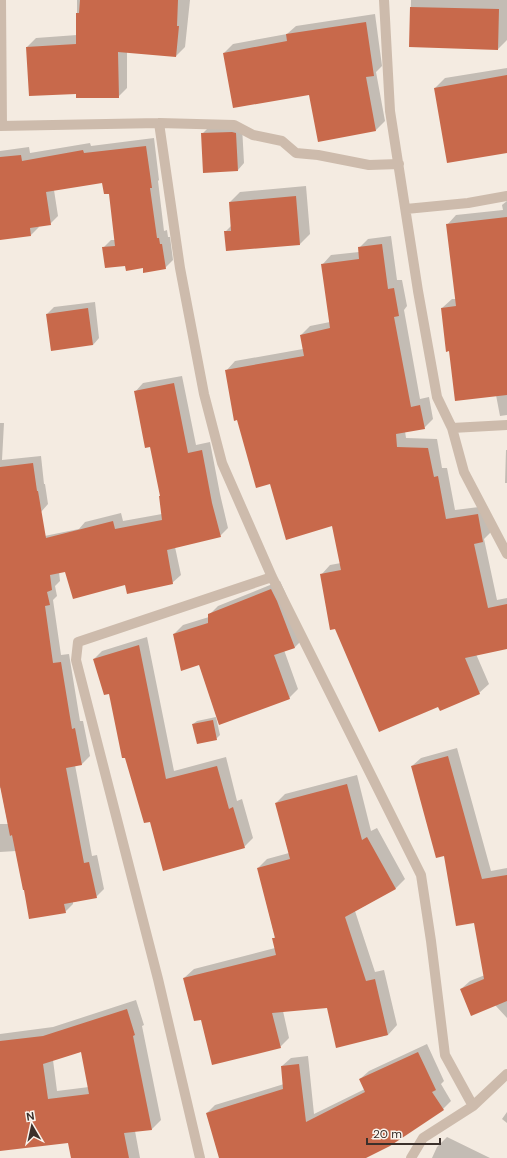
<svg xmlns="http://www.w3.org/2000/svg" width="507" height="1158" viewBox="0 0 507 1158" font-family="'DM Sans',sans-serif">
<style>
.shadow{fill:#0003;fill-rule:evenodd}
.building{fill:#c8694b;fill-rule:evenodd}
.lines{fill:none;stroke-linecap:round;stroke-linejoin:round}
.minor{stroke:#cdbbac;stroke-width:10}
</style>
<rect width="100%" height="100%" fill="#f4ebe1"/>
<!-- shadow -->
<path class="shadow" d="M77,0h113l-5,47 -9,9 -49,-4v36l-9,9 -41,-5 -50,-45 9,-9 41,-3z
M411,0h96v40l-9,9 -88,-3z
M375,14l7,52 -6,6 9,49 -9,9 -57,11 -9,-48 -86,-40 9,-9 54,-10 9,-8z
M507,68v84l-72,-64 10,-10z
M242,126l2,37 -6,7 -36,-36 7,-7z
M154,138l5,42 -1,1 6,50 3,-1 1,7h2l3,23 -8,8 -40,-3 -22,-17 8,-8h4l-5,-48 -7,-10 -49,8 4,26 -8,8 -12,2 1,1 -8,8 -31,4v-88l29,-4 1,6 60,-10 1,3z
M306,186l4,48 -10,10 -75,-12 7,-7 -2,-23 10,-10z
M507,201v214l-7,1 -4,-21 -46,-45 -8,-42 10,-9h5l-10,-74 9,-10 47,-5 -1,-5z
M391,236l6,44h5l5,26 -3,4 16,89 9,-2 4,22 -9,9 -19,3 1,7 31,1 5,29h5l8,42 32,-4 4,26 -7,7 13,61 10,-2v50l-31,6 13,30 -10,9 -41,13 -117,-131 9,-10 11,-2 -8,-38 -63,-42 -44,-112 9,-10 68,-12 -2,-14 9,-9 20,-4 -8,-57 9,-10 28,-3v-4l9,-9z
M95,302l4,36 -6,7 -46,-31 7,-7z
M182,376l14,69 14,-3 10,52 8,34 -8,8 -45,11 6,28 -9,8 -46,1 -60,-13 -7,1 1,9 -5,5 2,10 -4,4 8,55 8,-1 11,67h3l7,35 -8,8 -7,1 17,91 5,-1 7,34 -8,8 -23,5v2l-8,8 -40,-23 -9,-38 -16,1v-28h8l-7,-36h-1v-243l79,-16 6,-7 36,-9 2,8 39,-7 -1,-19 -10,-49 -16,-54 8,-9z
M0,423h4l-2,37 39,-4 3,28h1l3,20 -7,8 -41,5z
M506,450h1v33h-2z
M280,581l5,11 19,46 -9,9 -11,3 14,39 -9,9 -90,-34 -25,-30 9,-9 26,-8v-2l9,-9z
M147,637l27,134 52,-14 11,44 5,-2 11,39 -9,9 -94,-27 -40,-128 -16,-33 8,-8z
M216,717l4,18 -4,4 -23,-15 4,-3z
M457,748l34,123 16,-3v150l-12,-13 -34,-16 9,-8 15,-6 -10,-53 -30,-68 -33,-88 9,-8z
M357,775l14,56 6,-3 28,51 -9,9 -41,23 20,61 9,-2 13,55 -9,10 -51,11 -9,-39 -45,4 6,27 -9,9 -78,-29 -18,-40 10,-9 81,-21 -2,-9 2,-2 -17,-69 9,-9 22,-6 -13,-50 9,-9z
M136,1000l8,25 -2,1 19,94 -9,9 -17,2 5,27h-68l-3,-16 -69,8v-116l53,-7zM82,1051l7,36 -32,4 -4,-31z
M427,1044l17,37 -3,3 10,17 -8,8 -79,49h-144l-13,-45 8,-8 69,-21 -2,-18 9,-8 17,-2 6,58 51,-25 -5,-10 9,-8z
M507,1112v11l-5,-4z
M447,1137l43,21h-58l5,-11z"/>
<!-- building -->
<path class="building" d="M80,0h98l-1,26h2l-3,31 -58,-5 1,46h-43v-4l-47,2 -3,-49 50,-3v-31h3z
M410,7l89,2 -1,41 -89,-3z
M366,22l8,54 -8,1 10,54 -58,11 -9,-47 -76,13 -10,-55 64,-12 -1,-7z
M507,75v78l-60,10 -13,-75z
M232,132l4,1 2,38 -35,2 -2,-40z
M146,146l6,42h-2l7,50h2l1,6h2l4,25 -23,4v-5l-17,3 -1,-5 -20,2 -3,-21 13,-1 -6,-52h-5l-2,-11 -56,9 5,33 -21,3 1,8 -31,4v-83l21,-2 1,6 61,-11 1,3z
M296,196l4,49 -74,6 -2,-20h7l-2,-29z
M507,217v178l-52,6 -6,-50 -3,1 -5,-44 15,-2 -10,-82z
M382,244l6,45 6,-1 5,28 -5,1 17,90 9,-2 5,24 -29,5 1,13 31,1 6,29 4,-1 8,43 32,-5 5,28 -9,2 14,64 19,-4v45l-42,9 15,36 -40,17 -2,-4 -59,25 -44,-103 -5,1 -10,-56 21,-4 -9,-44 -46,14 -16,-56 -14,4 -19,-68 -3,1 -9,-51 79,-14 -4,-21 30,-7 -9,-64 38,-5 -1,-12z
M88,308l5,37 -42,6 -5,-37z
M174,383l14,70 14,-3 10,53 9,34 -54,13 6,34 -46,10 -2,-9 -52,14 -8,-27 -15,3 2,15 -5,2 3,13 -5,1 8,57 8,-1 11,67 3,-1 7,37 -16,3 18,95 5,-1 8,36 -33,6 2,9 -37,6 -5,-29h-1l-11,-55 -2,1 -10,-50v-319l33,-4 4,28h1l8,47 67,-17 2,8 47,-9 -3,-24h1l-10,-49 -5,1 -11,-57z
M271,589l6,12 18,47 -21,7 16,44 -71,26 -20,-60 -18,6 -8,-37 35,-11v-9z
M139,645l27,134 51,-13 12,43 4,-2 12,41 -82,23 -13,-49 -6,1 -19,-65h-3l-13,-64 -5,1 -11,-36z
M213,720l4,20 -20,4 -5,-20z
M448,756l34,123 25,-4v126l-36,15 -11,-27 24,-10 -10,-56 -18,3 -12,-70 -8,2 -25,-92z
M347,784l15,56 5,-3 29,52 -51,28 21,64 9,-2 13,56 -52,13 -9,-40 -55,5 9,35 -69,17 -11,-45 -7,1 -11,-43 93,-23 -4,-17h3l-18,-70 33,-9 -15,-56z
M127,1009l8,26 -2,1 19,94 -28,3 5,25h-58l-3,-15 -68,8v-110l43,-5zM81,1052l8,42 -41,5 -5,-35z
M418,1052l18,38 -4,2 12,18 -54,36 -24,12h-147l-13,-45 77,-24 -2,-23 18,-2 7,58 59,-30 -6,-13z"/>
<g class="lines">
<!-- minor -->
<path class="minor" d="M1,0l1,126
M384,0l6,111 28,180 19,106 15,31 12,44 43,82
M159,123l21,145 24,126 18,69 50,114 149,298 10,66 14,114 28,51
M0,126l159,-3 75,2 19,10 29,6 14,12 22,2 51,10 30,-1
M406,209l62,-6 39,-7
M452,428l55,-3
M200,1158l-42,-179 -82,-319 2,-18 194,-65
M411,1158l12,-20 50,-32 34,-32"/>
</g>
<!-- north arrow -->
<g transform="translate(32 1126) rotate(351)" stroke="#fbf5ee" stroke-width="3" paint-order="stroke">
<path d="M0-3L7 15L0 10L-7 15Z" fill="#3b302b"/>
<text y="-6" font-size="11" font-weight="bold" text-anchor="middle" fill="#3b302b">N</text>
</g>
<!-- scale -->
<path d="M367 1138v6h73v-6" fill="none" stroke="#3b302b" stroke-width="2"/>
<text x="373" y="1138" font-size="12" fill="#3b302b" stroke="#fbf5ee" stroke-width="3" paint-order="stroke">20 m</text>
</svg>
